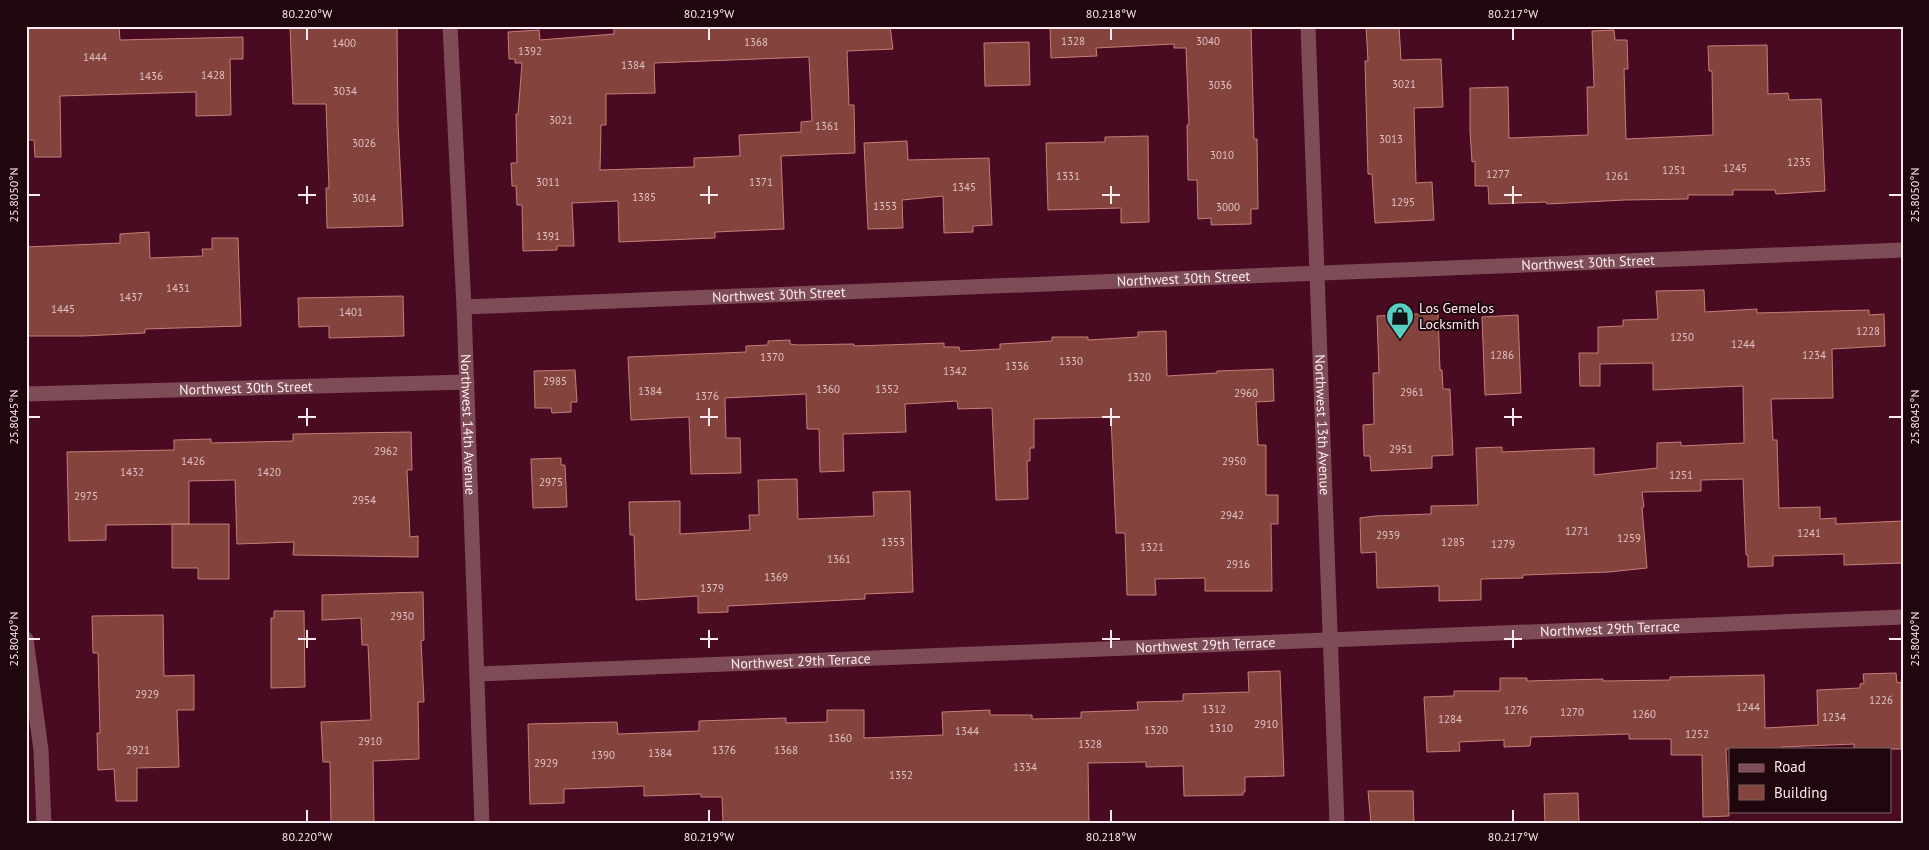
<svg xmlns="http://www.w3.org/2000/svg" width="1929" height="850" viewBox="0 0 1929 850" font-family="'PT Sans',sans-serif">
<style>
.building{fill:#85433e;stroke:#c77e78;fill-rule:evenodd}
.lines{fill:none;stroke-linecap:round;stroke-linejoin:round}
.minor{stroke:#7d4c57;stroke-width:15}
.ticks{fill:none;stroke:#fdecef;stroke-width:2}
.labels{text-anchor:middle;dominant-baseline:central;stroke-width:4;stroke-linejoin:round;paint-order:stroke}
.number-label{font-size:11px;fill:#dfc2c3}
.street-label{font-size:14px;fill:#fdecef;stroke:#20060d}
.poi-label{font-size:14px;fill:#fdecef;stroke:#20060d;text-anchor:start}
.neatline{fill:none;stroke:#fdecef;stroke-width:2}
.ticks-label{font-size:12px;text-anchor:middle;fill:#fdecef}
</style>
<rect width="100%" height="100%" fill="#490b21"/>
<!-- building -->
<path class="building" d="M26,26h93l1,14 123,-3v22h-13l1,56 -35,1v-24l-136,4 1,61h-26l-1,-17h-8z
M290,26h107l1,97 5,103 -76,2 -1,-40h3l-3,-84h-33z
M614,26h276l3,23 -46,2 2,54h5l1,48 -74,3 3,73 -69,3v6l-96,4 -1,-41 -46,2 2,43h-17v4l-34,1 -1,-46h-5l-1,-19h-4l-1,-23h6l-1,-49h2l4,-51h-7v-4h-6l-1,-27 31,-2 1,10 74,-6zM809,57l3,64 -11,1v10l-62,3 1,21 -46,2v9l-94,3 1,-45h5v-31l49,-1 -1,-30z
M1050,26h201l3,113h3l1,70h-7v15l-40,1v-7l-13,1 -1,-39h-9l-1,-55h2l-3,-77h-12v-4l-78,4 1,8 -46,2z
M1366,26h33l2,34 40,-1 2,48 -29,1 2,75 16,-1 2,38 -59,3 -3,-49h-4l-3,-113h3z
M1614,30l1,10h12l1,29h-4l2,70 87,-4 -1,-64h-3l-1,-25 59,-1 1,49 20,-1 1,7 32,-1 4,92 -49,3 -1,-4h-42v5h-45v4l-63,1 -78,4 -1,-2 -57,2 -1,-18h-13v-25l-3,1 -2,-31v-43l38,-1 1,51 79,-3 -1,-48h7l-2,-56z
M1029,42l1,43 -45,1 -1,-43z
M1148,136l1,86 -28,1v-15l-73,2 -2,-67 59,-1v-5z
M907,141l1,19 81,-2 3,67 -19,1v6l-29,1 -1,-37 -41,4 1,28 -35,1 -4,-86z
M149,232l1,26 53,-2 -1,-7h10v-11h26l3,88 -96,3v4l-62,3h-57v-89l94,-4v-9z
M1704,290l1,22 52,-3v4l112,-3v5l15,-1 1,32 -53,3 1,49 -62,1 2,41h4l2,68 41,-1v12l16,-1v6l67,-3v42l-59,2v-11l-71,2v10l-25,1v-12h-2l-3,-76 -42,1v11l-59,1 2,15h-2l5,61 -38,4 -86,3v3l-42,1v21l-42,1v-15l-62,2 -1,-36 -15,1 -1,-35 15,-2 56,-2v-8l47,-1 -2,-57 26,-1v5l92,-4v27l63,-7v-25l24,-1v4l63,-3 -1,-57 -90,4v-27l-53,1v22h-20l-1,-33h19v-26l25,-1v-6l35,-1 -2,-28z
M403,296l1,40 -75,2v-12l-30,1 -1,-29z
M1438,313l2,57h2l1,19h7l3,66 -21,1v12l-61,3 -1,-15h-6l-1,-31 11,-1 -1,-51h6l-2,-57z
M1518,315l3,78 -36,2 -3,-78z
M1166,331l1,45 50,-3v-2l56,-2 1,32 -18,1 2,43h8v50h12v29h-7l1,67h-67v-13l-50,1 1,16h-29l-2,-62h-9l-5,-116 -77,2v29h-4v13h-3l1,38 -32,1 -4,-92 -34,1 -1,-8 -52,3 1,28 -63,2 1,37 -24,1 -1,-43h-12l-1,-35 -81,4 1,40h14l1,35 -50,1 -2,-57 -58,3 -3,-63 118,-5v-6l22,-1v-4l22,-1v4l7,1 57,-1v2l90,-3v4h15l1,4 40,-2v-5l52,-3v-4h36v3l50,-3v-5z
M575,370l2,32h-6v10l-19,1 -1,-5h-16l-1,-37z
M411,432l1,38h-5l3,67 8,-1v21l-125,-2 1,-13 -57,2 -2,-64 -46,1v43l-83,1v15l-37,1 -2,-89 107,-2v-10l37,-1v4l82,-2v-7z
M561,458v7h4l2,42 -34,1 -2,-49z
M797,479l1,40 76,-3 -1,-24 37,-1 3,101 -48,2v5l-137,7v6l-30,1v-17l-62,4 -2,-65h-4l-1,-33 51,-1v33l70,-4 -1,-15h10l-1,-35z
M172,524h57v55h-31v-11h-26z
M423,592l1,48 -3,1 3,61h-6l1,57 -46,2 1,63h-43l-1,-62h-7l-2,-40 50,-2 -1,-30 -2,-45h-6l-1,-27 -39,2v-25z
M274,611h30l1,76 -34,1v-70h3z
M163,615l1,61 30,-1v35h-17l2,57 -42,1v33h-21l-2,-32 -16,1 -1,-37h3l-2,-80h-5l-1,-37z
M1280,671l4,105 -39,1v15h-2v3l-59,1 -1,-30 -37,1v-5l-58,1 1,61h-366l-1,-27h-21v-3l-57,2v-10l-80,3v14l-34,1 -2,-80 89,-2 1,12 81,-3v-10l87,-3v5l41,-1v-12h37v28l79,-3 -1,-23 48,-2v5h42v4l49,-1v-6l57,-2 -1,-8 46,-1v-7l66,-2 -1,-20z
M1896,673l1,10 4,-1v67h-47v-5l-72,3v2h-56l3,67 -26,1 -1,-62h-31v-16h-42v-5l-98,3 -1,9 -26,1v-7l-45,2 1,9 -33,1 -3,-55 30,-1v-5h46v-13h27v3l76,-2v2l67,-1v-3l94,-2 1,53 53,-3 -1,-35 43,-2v-4l4,-1 -1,-9z
M1368,791h45l1,33h-43z
M1578,793l1,31h-34l-1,-30z"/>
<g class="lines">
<!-- minor -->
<g class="minor">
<path id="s1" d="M450,26l14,281 18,517"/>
<path id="s2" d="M1308,26l29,798"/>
<path id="s3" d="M464,307l1439,-57"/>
<path id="s4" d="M26,394l441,-12"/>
<path d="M26,639l15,111 3,74"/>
<path id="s5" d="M477,674l1426,-57"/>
</g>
</g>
<!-- ticks -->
<path class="ticks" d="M307,28v12M709,28v12M1111,28v12M1513,28v12M307,186v18M709,186v18M1111,186v18M1513,186v18M28,195h12M298,195h18M700,195h18M1102,195h18M1504,195h18M1889,195h13M307,408v18M709,408v18M1111,408v18M1513,408v18M28,417h12M298,417h18M700,417h18M1102,417h18M1504,417h18M1889,417h13M307,630v18M709,630v18M1111,630v18M1513,630v18M28,639h12M298,639h18M700,639h18M1102,639h18M1504,639h18M1889,639h13M307,810v12M709,810v12M1111,810v12M1513,810v12"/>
<!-- icons -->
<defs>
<g id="shop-pin" transform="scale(1.4375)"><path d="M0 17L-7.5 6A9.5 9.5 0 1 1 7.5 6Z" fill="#57cec1" stroke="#20060d"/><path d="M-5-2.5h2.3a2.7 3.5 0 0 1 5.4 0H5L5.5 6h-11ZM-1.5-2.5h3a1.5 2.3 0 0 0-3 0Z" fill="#111"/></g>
</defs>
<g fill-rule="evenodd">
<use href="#shop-pin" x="1400" y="316"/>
</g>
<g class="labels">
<!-- number labels -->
<g class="number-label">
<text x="1073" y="41">1328</text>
<text x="1208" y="41">3040</text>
<text x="756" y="42">1368</text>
<text x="344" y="43">1400</text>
<text x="530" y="51">1392</text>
<text x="95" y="57">1444</text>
<text x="633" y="65">1384</text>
<text x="213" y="75">1428</text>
<text x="151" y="76">1436</text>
<text x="1404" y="84">3021</text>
<text x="1220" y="85">3036</text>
<text x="345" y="91">3034</text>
<text x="561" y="120">3021</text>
<text x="827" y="126">1361</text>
<text x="1391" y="139">3013</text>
<text x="364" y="143">3026</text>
<text x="1222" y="155">3010</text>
<text x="1799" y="162">1235</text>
<text x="1735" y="168">1245</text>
<text x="1674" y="170">1251</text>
<text x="1498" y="174">1277</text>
<text x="1068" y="176">1331</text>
<text x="1617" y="176">1261</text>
<text x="548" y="182">3011</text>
<text x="761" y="182">1371</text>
<text x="964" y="187">1345</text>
<text x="644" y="197">1385</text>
<text x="364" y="198">3014</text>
<text x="1403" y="202">1295</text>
<text x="885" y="206">1353</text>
<text x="1228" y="207">3000</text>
<text x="548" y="236">1391</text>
<text x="178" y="288">1431</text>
<text x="131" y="297">1437</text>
<text x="63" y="309">1445</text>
<text x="351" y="312">1401</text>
<text x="1868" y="331">1228</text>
<text x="1682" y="337">1250</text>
<text x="1743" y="344">1244</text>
<text x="1502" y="355">1286</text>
<text x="1814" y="355">1234</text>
<text x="772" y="357">1370</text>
<text x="1071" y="361">1330</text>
<text x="1017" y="366">1336</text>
<text x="955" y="371">1342</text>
<text x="1139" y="377">1320</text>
<text x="555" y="381">2985</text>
<text x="828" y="389">1360</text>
<text x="887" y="389">1352</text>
<text x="650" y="391">1384</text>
<text x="1412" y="392">2961</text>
<text x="1246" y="393">2960</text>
<text x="707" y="396">1376</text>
<text x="1401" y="449">2951</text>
<text x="386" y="451">2962</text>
<text x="193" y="461">1426</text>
<text x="1234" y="461">2950</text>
<text x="132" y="472">1432</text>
<text x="269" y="472">1420</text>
<text x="1681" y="475">1251</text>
<text x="551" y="482">2975</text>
<text x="86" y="496">2975</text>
<text x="364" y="500">2954</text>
<text x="1232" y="515">2942</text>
<text x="1577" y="531">1271</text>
<text x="1809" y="533">1241</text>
<text x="1388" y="535">2939</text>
<text x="1629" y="538">1259</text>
<text x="893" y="542">1353</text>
<text x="1453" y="542">1285</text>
<text x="1503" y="544">1279</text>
<text x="1152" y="547">1321</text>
<text x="839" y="559">1361</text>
<text x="1238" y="564">2916</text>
<text x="776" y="577">1369</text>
<text x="712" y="588">1379</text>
<text x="402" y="616">2930</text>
<text x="147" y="694">2929</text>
<text x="1881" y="700">1226</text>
<text x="1748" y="707">1244</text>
<text x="1214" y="709">1312</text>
<text x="1516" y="710">1276</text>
<text x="1572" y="712">1270</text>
<text x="1644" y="714">1260</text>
<text x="1834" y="717">1234</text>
<text x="1450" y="719">1284</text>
<text x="1266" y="724">2910</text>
<text x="1221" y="728">1310</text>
<text x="1156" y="730">1320</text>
<text x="967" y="731">1344</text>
<text x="1697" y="734">1252</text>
<text x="840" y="738">1360</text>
<text x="370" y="741">2910</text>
<text x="1090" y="744">1328</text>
<text x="138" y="750">2921</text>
<text x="724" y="750">1376</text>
<text x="786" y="750">1368</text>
<text x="660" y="753">1384</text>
<text x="603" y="755">1390</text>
<text x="546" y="763">2929</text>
<text x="1025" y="767">1334</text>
<text x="901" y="775">1352</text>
</g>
<!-- street labels -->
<g class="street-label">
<text stroke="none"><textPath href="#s3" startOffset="1125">Northwest 30th Street</textPath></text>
<text stroke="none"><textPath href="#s3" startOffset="720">Northwest 30th Street</textPath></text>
<text stroke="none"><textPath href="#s3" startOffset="315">Northwest 30th Street</textPath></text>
<text stroke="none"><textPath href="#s4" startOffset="220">Northwest 30th Street</textPath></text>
<text stroke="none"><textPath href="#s1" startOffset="399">Northwest 14th Avenue</textPath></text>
<text stroke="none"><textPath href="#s2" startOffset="399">Northwest 13th Avenue</textPath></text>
<text stroke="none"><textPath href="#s5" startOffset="1134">Northwest 29th Terrace</textPath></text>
<text stroke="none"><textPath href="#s5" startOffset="729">Northwest 29th Terrace</textPath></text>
<text stroke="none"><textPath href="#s5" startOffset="324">Northwest 29th Terrace</textPath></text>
</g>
<!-- poi labels -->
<g class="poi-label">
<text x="1419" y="308">Los Gemelos<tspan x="1419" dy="16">Locksmith</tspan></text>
</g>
</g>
<!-- border -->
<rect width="1929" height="850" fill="none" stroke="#20060d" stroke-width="55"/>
<!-- legend -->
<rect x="1729" y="748" width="162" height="65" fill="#20060d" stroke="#786267"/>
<rect x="1739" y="764" width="25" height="8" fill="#7d4c57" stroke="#786267"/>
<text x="1774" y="772" font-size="15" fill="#fdecef">Road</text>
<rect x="1739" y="785" width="25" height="15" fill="#85433e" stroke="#786267"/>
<text x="1774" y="798" font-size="15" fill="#fdecef">Building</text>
<rect x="28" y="28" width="1874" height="794" class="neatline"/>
<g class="ticks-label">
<text x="307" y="18">80.220°W</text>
<text x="709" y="18">80.219°W</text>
<text x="1111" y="18">80.218°W</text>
<text x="1513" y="18">80.217°W</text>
<text transform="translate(14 195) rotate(-90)" y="4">25.8050°N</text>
<text transform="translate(1915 195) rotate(-90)" y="4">25.8050°N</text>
<text transform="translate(14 417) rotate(-90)" y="4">25.8045°N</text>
<text transform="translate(1915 417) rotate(-90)" y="4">25.8045°N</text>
<text transform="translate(14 639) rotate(-90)" y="4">25.8040°N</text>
<text transform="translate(1915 639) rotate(-90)" y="4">25.8040°N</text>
<text x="307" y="841">80.220°W</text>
<text x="709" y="841">80.219°W</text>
<text x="1111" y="841">80.218°W</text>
<text x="1513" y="841">80.217°W</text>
</g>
</svg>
